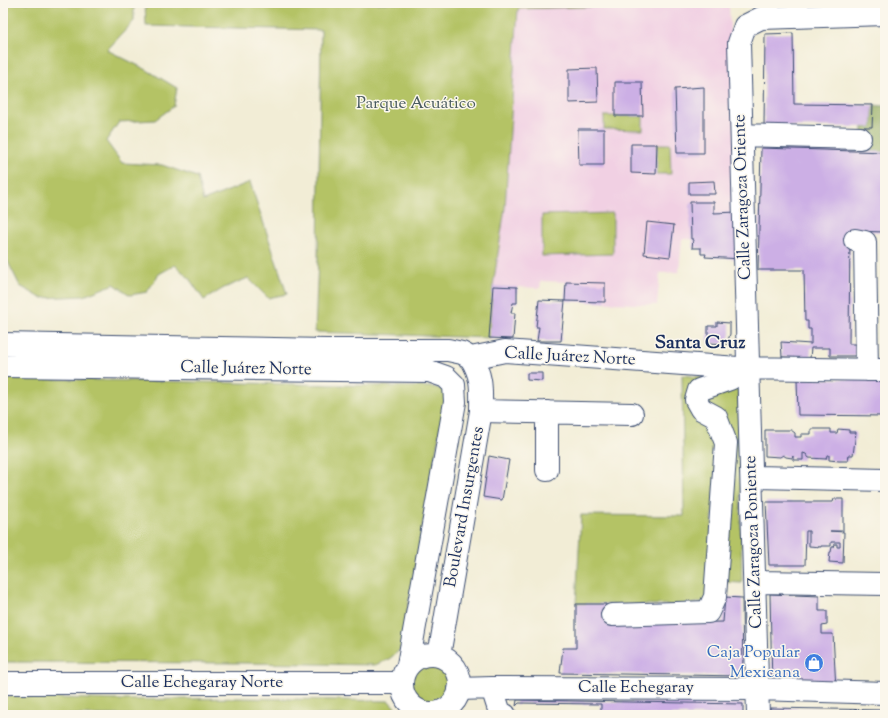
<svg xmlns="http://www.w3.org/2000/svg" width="888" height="718" viewBox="0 0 888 718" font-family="'Sorts Mill Goudy',serif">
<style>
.built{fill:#f1d0e3}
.green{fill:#b4c365;stroke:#687962}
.forest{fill:#8fa95a;stroke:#556c5c}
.building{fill:#ccafe5}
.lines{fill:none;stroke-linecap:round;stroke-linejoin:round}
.minor-casing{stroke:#3b4c70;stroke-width:24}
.minor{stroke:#fff;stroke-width:22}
.labels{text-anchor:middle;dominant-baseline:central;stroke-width:3;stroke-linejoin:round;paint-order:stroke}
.park-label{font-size:17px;fill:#495b60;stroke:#fbf7ec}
.street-label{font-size:17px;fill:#1b2f5e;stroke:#fbf7ec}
.shop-label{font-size:17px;fill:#366cbe;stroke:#fbf7ec;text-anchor:end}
.quarter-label{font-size:19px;font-weight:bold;fill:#1b2f5e;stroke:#fbf7ec}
</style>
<rect width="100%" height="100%" fill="#fbf7ec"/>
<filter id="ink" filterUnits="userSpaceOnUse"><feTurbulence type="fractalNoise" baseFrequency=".025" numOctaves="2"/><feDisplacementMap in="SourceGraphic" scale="8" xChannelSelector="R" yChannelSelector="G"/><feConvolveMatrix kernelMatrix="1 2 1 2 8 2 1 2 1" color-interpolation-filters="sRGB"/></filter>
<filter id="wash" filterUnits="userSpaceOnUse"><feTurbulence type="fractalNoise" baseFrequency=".012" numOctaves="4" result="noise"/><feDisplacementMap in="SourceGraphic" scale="16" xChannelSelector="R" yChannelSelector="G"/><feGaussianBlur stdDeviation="0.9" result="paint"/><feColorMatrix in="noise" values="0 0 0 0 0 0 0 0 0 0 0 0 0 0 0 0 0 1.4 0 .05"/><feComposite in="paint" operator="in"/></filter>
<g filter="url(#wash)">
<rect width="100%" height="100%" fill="#f2edd6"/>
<!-- built -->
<path class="built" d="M729,3l10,237 -57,-1 -3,33 -19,1 -3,32 -92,-4 1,-19 -25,-1 -1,7 -47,-2 12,-78 13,-199z"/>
<!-- green -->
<path class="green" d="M3,3h131v18l-27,29 40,20 30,18 -3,18 -19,14 -36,2 -13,19 16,22 40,2 35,12 6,24 47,-19 37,112 -19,4 -20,-20 -24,10 -20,12 -16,-23 -13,-12 -16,9 -12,18 -17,3 -16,-11 -30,12 -43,2 -21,-12 -17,-34z
M145,3h568l-195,6 -13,199 -12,78 -4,52 -174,-6 3,-74 3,-228 -175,-4z
M604,116h39v14l-39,-1z
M657,144h13l1,30h-15z
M613,213v41l-71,2v-41z
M682,375l35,4 -24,10 25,48 -11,164 -21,4 -110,-1 5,-89 103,1z
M3,378l431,9 13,4 -47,259 -11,9 -14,6 -134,-2 -238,-1z
M738,378l4,205 -18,-1 8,-146 -30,-35z
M407 684a24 24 0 1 1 48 0a24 24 0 1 1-48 0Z
M3,696l117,4 119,-2 150,3 13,14h-399z"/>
<!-- forest -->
<path class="forest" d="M873,105l12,1v46l-23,-1 1,-24h9z"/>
<g id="blocks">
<!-- building -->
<path class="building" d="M793,33l1,71 79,1 -1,22 -108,-1 1,-92z
M597,68l1,34 -29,1v-34z
M615,82h27l1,34h-28z
M704,87v66h-27l-2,-64z
M578,129h26v36h-25z
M631,144h26l-1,30 -25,-1z
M761,148l124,4v80l-35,-1 -1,113h6v12h-25v-8h-19l-1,10 -28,-1 -1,-15 30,2v-15h-3v-8h-3l-1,-51h-46z
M714,181l1,13h-26v-12z
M690,202h24v11l24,-1 4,47 -37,-2 1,-3h-5v-6h-9l1,-9h-2z
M647,222l27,3 -4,32 -26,-3z
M566,282l39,1v19l-40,-1 -4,40h-24l2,-14h-3l3,-27 26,1z
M493,286l24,1v16h-4l-2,10h4l-2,26 -24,-1z
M717,322l13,1v11l-3,10 -19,-1v-17h9z
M527,373h15v8l-15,-1z
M797,379h88v37l-87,-1z
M811,429h20v4h6l1,-4 11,1v2h7l-3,23h-4l-1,6h-9l-10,-1v-5h-2l-1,4 -17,-1 -3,-4 -3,-1v7h-10v-4l-1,2 -6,-1 -3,-2 -3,2 -15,-1v-26h26l4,3v4h6v-3h10z
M489,456l20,4 -7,40 -19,-3z
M834,499h9v32h-13l14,1 -1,31 -14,-1 1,-10h1l1,-5h2l1,-3h2v3h3v-5h-9v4h-10v1l-12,-1v-15h-3l-1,34h-36l-3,-63h67z
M770,594l49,2v15h8v14l-5,1v8h11l3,55 -64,-2z
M725,597l17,1 1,78 -183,-3 3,-25h13v-44h30v20l117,-2z
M517,700l226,4v11h-142v-11l-82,-1 -3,3z
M770,708l115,2v5h-115z"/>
</g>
</g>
<g filter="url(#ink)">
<use href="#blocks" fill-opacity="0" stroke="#3b4c70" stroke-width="1"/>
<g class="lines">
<!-- minor casing -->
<g class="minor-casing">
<path id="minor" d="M742,135l118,3
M855,240l10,2 2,128
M3,344l323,6h122l14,3 9,5 34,-7 233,17 147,2
M3,366l426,5 17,6 8,8
M481,411l151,3
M547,470v-58
M752,477l133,3
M755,582l130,2
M612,615l96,-3 7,-15 11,-154 -10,-26 -15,-8 -5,-9 3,-10 31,-11 8,-11
M402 684a29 29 0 1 1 58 0a29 29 0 1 1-58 0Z
M439,656l42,-245c0,-22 2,-33 -10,-53
M408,665l47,-263 -1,-17
M3,683h398
M492,688l8,25 5,2
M459,689l33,-1 266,1 127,4
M758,715l-19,-672 6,-17 16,-8 124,-4"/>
</g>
<!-- minor -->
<use href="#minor" class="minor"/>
</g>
</g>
<!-- icons -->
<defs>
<g id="shop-disc" transform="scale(1)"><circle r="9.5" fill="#3f7fe0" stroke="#fbf7ec"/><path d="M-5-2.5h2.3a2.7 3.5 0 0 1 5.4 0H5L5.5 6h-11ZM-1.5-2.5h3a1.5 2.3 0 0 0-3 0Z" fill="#fff"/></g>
</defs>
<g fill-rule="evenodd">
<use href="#shop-disc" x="814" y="663"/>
</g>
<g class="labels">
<!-- park labels -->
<g class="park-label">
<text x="416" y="104">Parque Acuático</text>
</g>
<!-- street labels -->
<g class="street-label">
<text transform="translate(743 197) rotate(-92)">Calle Zaragoza Oriente</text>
<text transform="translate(570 357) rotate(3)">Calle Juárez Norte</text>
<text transform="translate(246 369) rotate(1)">Calle Juárez Norte</text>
<text transform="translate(465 507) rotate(-80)">Boulevard Insurgentes</text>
<text transform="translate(754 542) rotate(-92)">Calle Zaragoza Poniente</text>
<text x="202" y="683">Calle Echegaray Norte</text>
<text x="636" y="688">Calle Echegaray</text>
</g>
<!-- shop labels -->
<g class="shop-label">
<text x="800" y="653">Caja Popular<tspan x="800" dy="20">Mexicana</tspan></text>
</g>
<!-- quarter labels -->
<g class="quarter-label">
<text x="700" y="343">Santa Cruz</text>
</g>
</g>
<!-- margin -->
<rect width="888" height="718" fill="none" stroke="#fbf7ec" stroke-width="16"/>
</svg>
